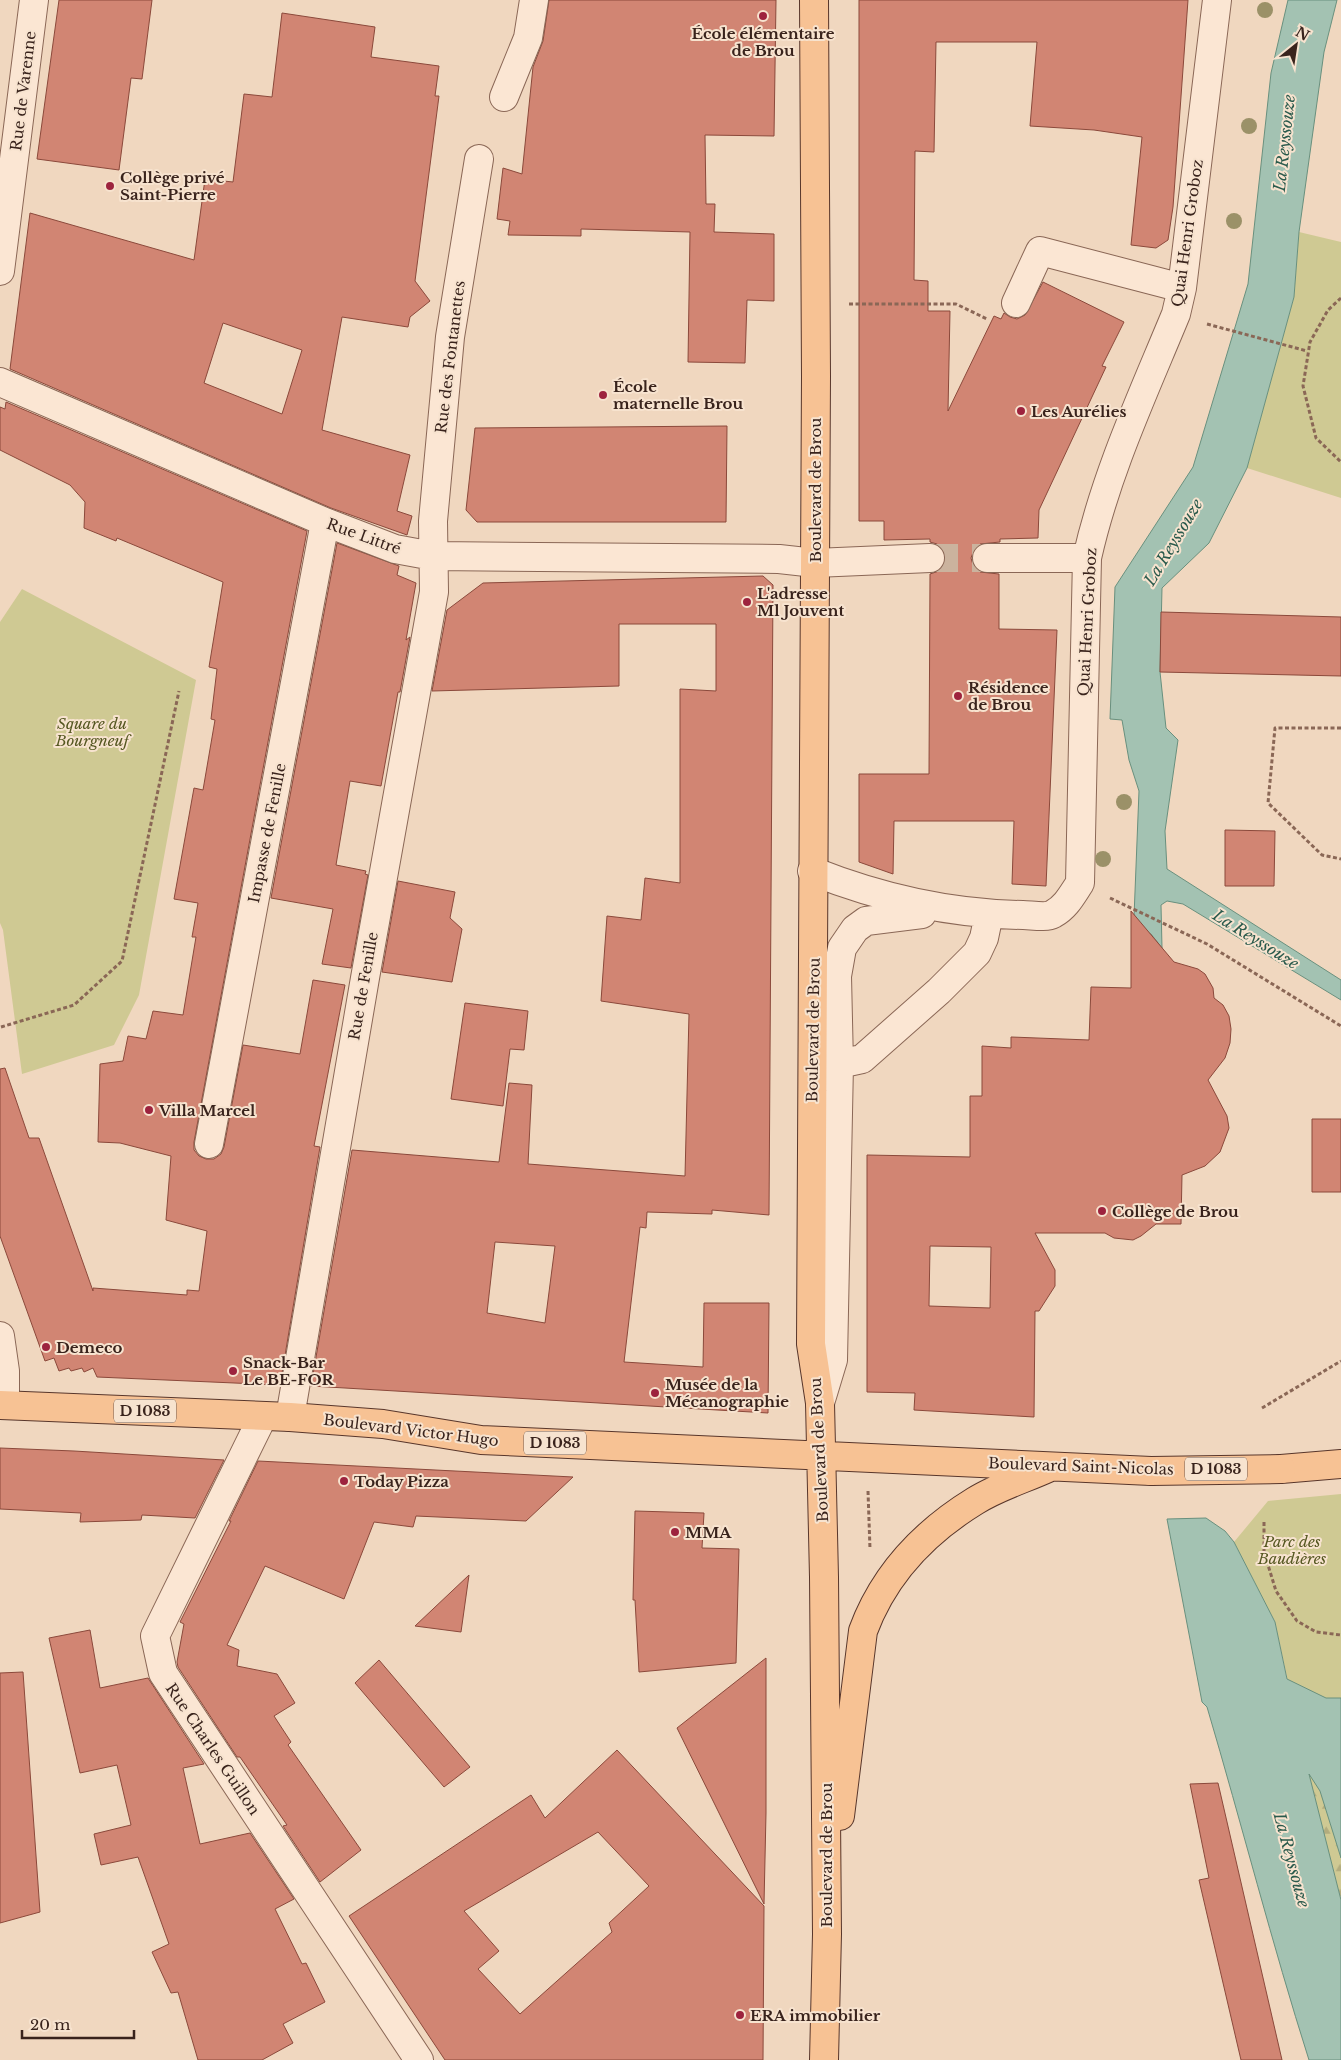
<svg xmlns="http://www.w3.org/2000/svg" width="1341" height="2060" viewBox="0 0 1341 2060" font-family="'Libre Baskerville',serif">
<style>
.green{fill:#cfc993}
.forest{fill:url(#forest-firs)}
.water{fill:#a3c2b2;stroke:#69907e}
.building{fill:#d18573;stroke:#8b493b;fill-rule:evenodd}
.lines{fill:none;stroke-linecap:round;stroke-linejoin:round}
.minor-tunnel{stroke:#cbb39e;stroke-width:28;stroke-dasharray:28 14;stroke-linecap:butt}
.minor-casing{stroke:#8a6756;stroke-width:30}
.major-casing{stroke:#58362b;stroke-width:30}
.path{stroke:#8a6756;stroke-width:3;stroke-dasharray:4 2.5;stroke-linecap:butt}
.minor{stroke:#fbe6d3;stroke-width:28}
.major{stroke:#f7c294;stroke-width:28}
.major-bridge-casing{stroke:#58362b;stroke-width:30;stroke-linecap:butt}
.major-bridge{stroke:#f7c294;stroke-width:28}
.tree{fill:#9b9168}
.poi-dot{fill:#9d233e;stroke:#f7e3cf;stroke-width:2}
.labels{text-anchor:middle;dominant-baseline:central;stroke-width:4;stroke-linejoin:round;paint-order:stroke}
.shield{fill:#f7e3cf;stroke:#725d52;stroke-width:1}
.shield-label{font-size:14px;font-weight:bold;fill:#39231c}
.poi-label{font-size:15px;font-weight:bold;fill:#39231c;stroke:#f7e3cf;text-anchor:start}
.street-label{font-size:15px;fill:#39231c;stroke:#f7e3cf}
.park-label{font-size:15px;font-style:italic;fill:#555721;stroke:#f7e3cf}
.water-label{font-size:16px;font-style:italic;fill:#2a5a4c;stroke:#f7e3cf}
</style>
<defs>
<pattern id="forest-firs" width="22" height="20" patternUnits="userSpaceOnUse" patternTransform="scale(1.25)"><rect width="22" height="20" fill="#cfc993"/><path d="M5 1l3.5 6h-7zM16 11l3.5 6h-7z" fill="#b2ac7e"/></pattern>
</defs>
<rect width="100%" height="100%" fill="#f0d7bf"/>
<!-- green -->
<path class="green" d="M1299,232l42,10v256l-94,-30 47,-171z
M22,589l174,91 -57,315 -25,50 -92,29 -19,-144 -3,-7v-301z
M1341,1494v406l-29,-108 -37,-170 -41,-80 34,-41z"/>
<!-- forest -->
<path class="forest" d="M1310,1776c11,8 28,67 31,82 0,13 0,29 0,42z"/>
<!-- water -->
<path class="water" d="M1288,0h49l-13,52 -25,180 -5,65 -47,171 -38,75 -47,45 -2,84 6,56 12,12 -13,91 2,38 174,111v20l-158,-96 -16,-3 -6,4 1,43 -11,-14 -14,-6 -3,-11 5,-126 -10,-31 -7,-40 -12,-1 5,-132 78,-120 55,-183 23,-211z
M1206,1518l19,13 9,11 41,80 12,57 39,19h15v160l-21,-67 -11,-17 32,126v160h-32c-37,-116 -67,-235 -102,-353l-5,-5 -35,-183z"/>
<!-- building -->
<path class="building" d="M59,0h93l-10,79 -11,-1 -12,92 -82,-11z
M549,0h227l-2,136 -69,-1 1,69h9l-1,28 60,2v67l-27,-1 -2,63 -57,-1 2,-130 -109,-3v7l-73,-1 2,-14 -13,-2 6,-51 19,6 11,-107 10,-26z
M859,0h329l-15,207 -5,33 -12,8 -25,-3 11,-108 -48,-7 -64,-4 7,-84h-101l-2,110 -19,-1 -1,129 14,1v30h22l-2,100 46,-95 7,3 3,-6 6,4 7,2 8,-4 18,-33 81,40 -22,44 4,1 -67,143 -1,28 -38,1v3l-20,2 -6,6 -3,8 2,7 7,7 19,2v55l58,1 -11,256 -34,-2 2,-63h-120l-1,53 -34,-12v-88h70l1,-200 9,-3 5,-6 2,-7 -3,-9 -6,-5 -7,-2v-3l-46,1v-19h-25z
M282,13l93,14 -4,30 68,9 -4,30h4l-24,185 15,20 -20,16 -2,10 -66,-10 -20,113 88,25 -13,56 15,5 -5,19 -76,-27 -321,-139 20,-156 164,47 11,-81 28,3 11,-88 28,3zM223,323l79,27 -20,64 -78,-31z
M6,402l301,129 -113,611v8l5,6 7,3h8l7,-5 3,-7 19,-102 57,9 13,-74 32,5 -31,161 6,1 -40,238 -183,-8 -4,-9 -9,4 -2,-4 -11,3 -2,-3 -10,3 -5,-13 -9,3 -45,-125v-167l5,-1 24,70h10l54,153v-3l94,7v-5l12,1 8,-60 -41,-11 5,-64 -51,-13 -22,-1 2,-78 23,-3 5,-25 18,3 7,-28 30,4 13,-78h-4l6,-34 -24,-4 20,-111 9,2 12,-70 -4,-1 6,-50 -8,-2 14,-85 -106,-44 -1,3 -32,-13 1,-26 -15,-17 -70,-35v-43l5,2z
M727,426l-1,96h-249l-11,-12 9,-82z
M337,543l62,23 -2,9 19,8 -10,57 4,-3 -10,55h-2l-17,94 -31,-5 -14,84 30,6 -1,3 3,1 -17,93 -29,-4 11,-55 -62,-11z
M763,576l10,9 -4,630 -57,-5v4l-65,-2 -1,16 -6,-1 -16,135 79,5 1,-64h65l-1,110 -457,-27 41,-236 147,12 10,-79 23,2 -4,79 157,12 4,-162 -88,-13 6,-85 34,4 4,-42 35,5v-194l36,2v-67h-97v62l-187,5 15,-81 36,-27zM495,1242l60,4 -10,77 -58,-10z
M1161,612l180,5v59l-181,-4z
M1225,830l50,1 -1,55h-49z
M398,881l57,11 -5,26 12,11 -10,53 -70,-10z
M1131,911l43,51 24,7 7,5 8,14 1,10 9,7 6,11 2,13 -1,14 -5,15 -17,22 19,36 2,12 -9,24 -15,14 -23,9 -1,49h-25l-15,12 -8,4 -19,-2 -9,-5h-70l20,37v16l-16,25h-4l-1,106 -120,-7 1,-17 -48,-1v-237l103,2v-61h12v-50l29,2v-11l78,3 2,-53 40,1zM930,1246l61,1 -1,61 -61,-2z
M465,1003l63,8 -4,39 -14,-1 -7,57 -52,-7z
M1312,1119h29v73h-29z
M0,1448l74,3 150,9 -29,58 -53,-3 -1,5 -61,2 1,-9 -81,-4z
M258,1461l315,16 -47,44 -110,-5 -3,11 -39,-5 -30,77 -79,-33 -38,79 12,5 -2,16 40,8 18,29 -21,13 17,26 -3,3 73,105 -41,32 -37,-56 4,-1 -47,-68h-3l-59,-90 -1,-5 7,-38 -4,-2 51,-101h-2z
M635,1511l69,2 -2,35 37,1 -3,114 -97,9 -4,-72h-2z
M469,1575l-8,57 -46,-6z
M90,1630l10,58 48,-10 56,86 -21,4 17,76 50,-11 44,66 -19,10 27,55 4,-1 19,39 -42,22 10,19 -31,17h-64l-20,-68 -7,1 -19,-41 17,-8 -31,-87 -37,8 -7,-31 37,-9 -14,-60 -37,8 -31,-135z
M766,1658v155l-2,91 -87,-176z
M379,1660l91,107 -26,20 -89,-104z
M23,1672l17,240 -40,11v-250z
M617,1750l147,156 -1,154h-318l-96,-144 182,-121 14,23zM598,1832l51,54 -40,37 3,9 -92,82 -42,-45 21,-18 -35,-40z
M1218,1783l64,277h-41l-42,-180 10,-2 -19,-94z"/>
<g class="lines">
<!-- minor-tunnel -->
<path class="minor-tunnel" d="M930,558h57"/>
<!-- minor casing -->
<g class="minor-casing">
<path id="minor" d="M504,97l24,-59 6,-38
M0,271l34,-271
M1016,303l24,-52 142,37
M0,382l325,140 70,27 38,7 346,3 36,4 115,-5
M987,558h100
M812,871c68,27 138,43 211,44 8,0 23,3 30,-1 13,-7 19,-19 27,-31l7,-325c19,-85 56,-164 89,-244l6,-26 35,-288
M827,1077l12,-13 23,-5 77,-68 38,-38 7,-15 5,-24
M209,1144l116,-622
M0,1336l5,35v34
M820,1403l13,-43 6,-296 -2,-88 5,-28 13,-19 11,-8 56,-7
M263,1416l-108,220 8,37 256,387
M290,1417l75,-439 69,-386 -1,-71 17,-184 29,-178"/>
</g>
<!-- major casing -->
<g class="major-casing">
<path id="major" d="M814,0l2,376 -5,968 9,59 4,174 3,357 -3,126
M0,1405l290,12 93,7 98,16 670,31
M1281,1469l60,-5
M840,1816l23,-185c21,-57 60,-98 112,-130 22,-14 49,-22 73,-33"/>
</g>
<!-- path -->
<path class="path" d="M1341,298l-13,12 -18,32 -7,44 13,52 25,24
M849,304h107l31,15
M1207,324l100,27
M1341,728h-66l-7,75 54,52 19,4
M1110,898l97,46 134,82
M1,1027l73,-22 48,-44 57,-270
M1262,1408l79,-47
M868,1491l2,58
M1264,1522v30l12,39 21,30 19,11 25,3"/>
<!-- minor -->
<use href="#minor" class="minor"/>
<!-- major -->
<use href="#major" class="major"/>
<!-- major-bridge casing -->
<g class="major-bridge-casing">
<path id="major-bridge" d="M1151,1471l130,-2"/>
</g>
<!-- major-bridge -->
<use href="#major-bridge" class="major-bridge"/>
</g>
<!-- trees -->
<g class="tree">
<circle cx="1265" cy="10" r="8"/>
<circle cx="1249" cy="126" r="8"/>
<circle cx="1234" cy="221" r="8"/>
<circle cx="1124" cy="802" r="8"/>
<circle cx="1103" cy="859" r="8"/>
</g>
<!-- markers -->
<g class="poi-dot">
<circle cx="763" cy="16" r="5"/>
<circle cx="110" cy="186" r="5"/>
<circle cx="603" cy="395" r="5"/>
<circle cx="1021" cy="411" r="5"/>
<circle cx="747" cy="602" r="5"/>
<circle cx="958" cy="696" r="5"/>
<circle cx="149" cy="1110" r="5"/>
<circle cx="1102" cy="1211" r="5"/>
<circle cx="46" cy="1347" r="5"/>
<circle cx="233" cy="1371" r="5"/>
<circle cx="655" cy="1393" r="5"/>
<circle cx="344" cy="1481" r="5"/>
<circle cx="675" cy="1532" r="5"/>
<circle cx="740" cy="2015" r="5"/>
</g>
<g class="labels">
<!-- shield labels -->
<g class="shield">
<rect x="114" y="1399.5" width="62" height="23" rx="4"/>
<rect x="524" y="1431.5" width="62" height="23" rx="4"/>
<rect x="1185" y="1457.5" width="62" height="23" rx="4"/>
</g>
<g class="shield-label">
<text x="145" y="1411">D 1083</text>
<text x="555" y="1443">D 1083</text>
<text x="1216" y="1469">D 1083</text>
</g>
<!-- poi labels -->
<g class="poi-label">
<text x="763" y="33" text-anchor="middle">École élémentaire<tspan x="763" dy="17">de Brou</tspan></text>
<text x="120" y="177">Collège privé<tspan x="120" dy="17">Saint-Pierre</tspan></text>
<text x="613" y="386">École<tspan x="613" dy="17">maternelle Brou</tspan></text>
<text x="1031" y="411">Les Aurélies</text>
<text x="757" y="593">L'adresse<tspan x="757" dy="17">Ml Jouvent</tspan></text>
<text x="968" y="687">Résidence<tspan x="968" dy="17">de Brou</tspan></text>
<text x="159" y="1110">Villa Marcel</text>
<text x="1112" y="1211">Collège de Brou</text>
<text x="56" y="1347">Demeco</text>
<text x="243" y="1362">Snack-Bar<tspan x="243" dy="17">Le BE-FOR</tspan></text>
<text x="665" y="1384">Musée de la<tspan x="665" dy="17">Mécanographie</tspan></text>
<text x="354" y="1481">Today Pizza</text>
<text x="685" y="1532">MMA</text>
<text x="750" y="2015">ERA immobilier</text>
</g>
<!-- street labels -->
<g class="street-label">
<text transform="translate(23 91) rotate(-83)">Rue de Varenne</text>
<text transform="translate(1187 233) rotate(-82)">Quai Henri Groboz</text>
<text transform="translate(450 357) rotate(-83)">Rue des Fontanettes</text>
<text transform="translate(815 490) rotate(-90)">Boulevard de Brou</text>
<text transform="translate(364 536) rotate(20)">Rue Littré</text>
<text transform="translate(1087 622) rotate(-87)">Quai Henri Groboz</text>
<text transform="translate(267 833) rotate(-79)">Impasse de Fenille</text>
<text transform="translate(363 986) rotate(-80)">Rue de Fenille</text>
<text transform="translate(813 1030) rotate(-89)">Boulevard de Brou</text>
<text transform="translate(411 1430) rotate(7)">Boulevard Victor Hugo</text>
<text transform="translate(819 1450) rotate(-93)">Boulevard de Brou</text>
<text transform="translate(1081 1466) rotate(2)">Boulevard Saint-Nicolas</text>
<text transform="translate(213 1749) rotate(56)">Rue Charles Guillon</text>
<text transform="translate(826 1855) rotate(-90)">Boulevard de Brou</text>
</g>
<!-- park labels -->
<g class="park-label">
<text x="92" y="723">Square du<tspan x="92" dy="17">Bourgneuf</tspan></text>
<text x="1292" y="1541">Parc des<tspan x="1292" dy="17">Baudières</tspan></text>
</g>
<!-- water labels -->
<g class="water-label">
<text transform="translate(1284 143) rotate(-84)">La Reyssouze</text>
<text transform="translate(1173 542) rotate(-59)">La Reyssouze</text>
<text transform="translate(1256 939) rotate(32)">La Reyssouze</text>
<text transform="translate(1292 1860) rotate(75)">La Reyssouze</text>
</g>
</g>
<!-- north arrow -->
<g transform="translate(1296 45) rotate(30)" stroke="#f7e3cf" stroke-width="4" paint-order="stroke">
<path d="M0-4L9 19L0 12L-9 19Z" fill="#39231c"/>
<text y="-8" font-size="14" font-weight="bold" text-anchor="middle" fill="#39231c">N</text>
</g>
<!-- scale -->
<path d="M22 2030v8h112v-8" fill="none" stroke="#39231c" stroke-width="2.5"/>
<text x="30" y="2030" font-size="15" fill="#39231c" stroke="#f7e3cf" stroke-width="4" paint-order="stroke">20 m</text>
</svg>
